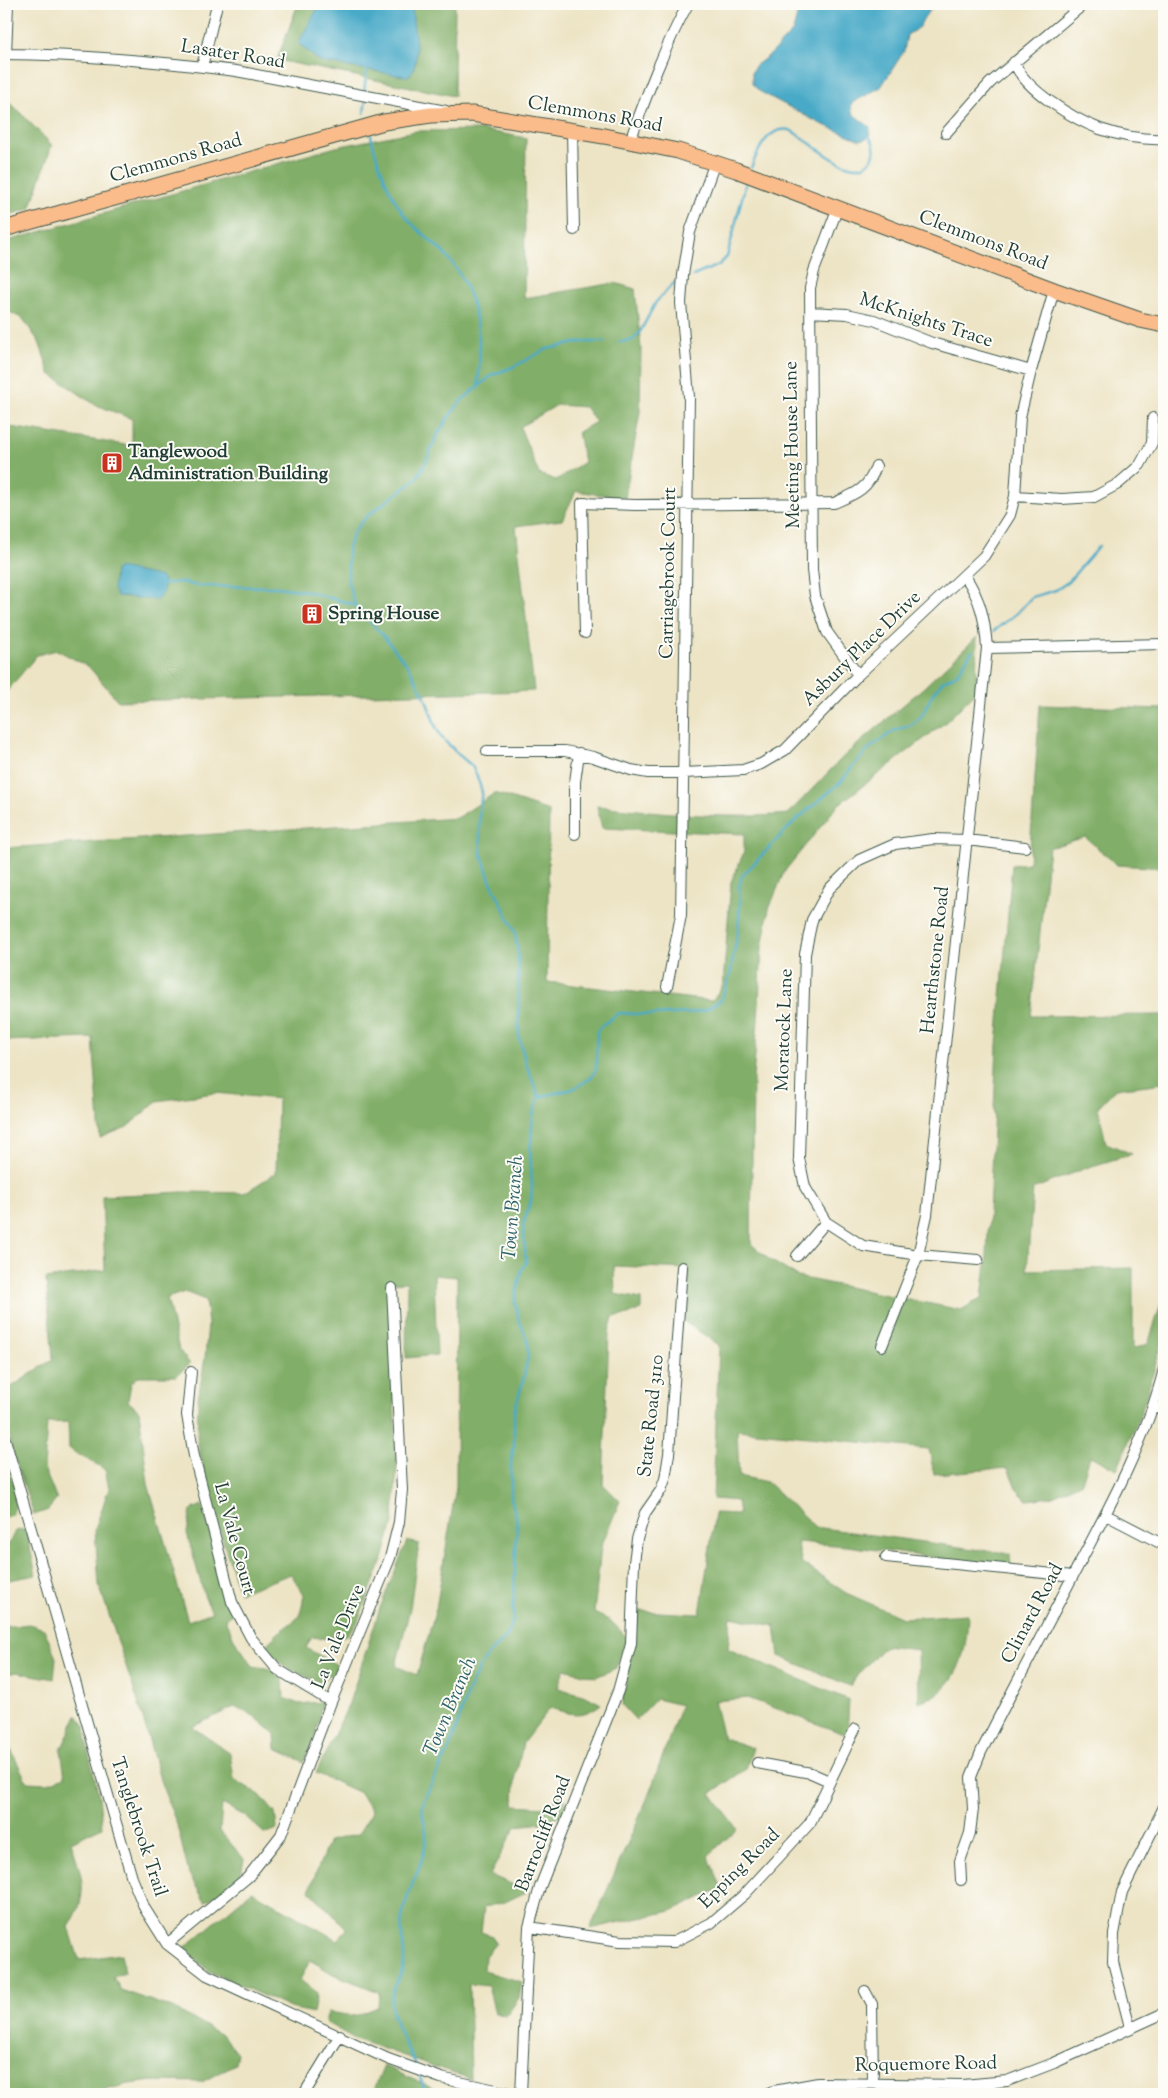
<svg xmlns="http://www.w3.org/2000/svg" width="1168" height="2098" viewBox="0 0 1168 2098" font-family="'Sorts Mill Goudy',serif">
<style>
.forest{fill:#81ae67;stroke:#50764e;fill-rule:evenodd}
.water{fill:#49aac8;stroke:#34747e}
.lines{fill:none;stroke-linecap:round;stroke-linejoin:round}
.stream{stroke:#49aac8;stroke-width:2.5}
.minor-casing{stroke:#3e564a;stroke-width:12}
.primary-casing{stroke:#3e564a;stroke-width:17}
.minor{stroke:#fff;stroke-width:10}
.primary{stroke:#fabc8b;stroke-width:15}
.labels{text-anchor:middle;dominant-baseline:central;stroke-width:4;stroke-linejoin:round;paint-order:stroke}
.street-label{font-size:19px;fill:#1f3d34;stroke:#fdfcf7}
.poi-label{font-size:19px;font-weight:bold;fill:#1f3d34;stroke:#fdfcf7;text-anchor:start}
.water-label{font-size:20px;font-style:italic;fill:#2e6368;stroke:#fdfcf7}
</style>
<rect width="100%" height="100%" fill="#fdfcf7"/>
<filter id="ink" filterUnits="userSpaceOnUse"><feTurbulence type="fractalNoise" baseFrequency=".02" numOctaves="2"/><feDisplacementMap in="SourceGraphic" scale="10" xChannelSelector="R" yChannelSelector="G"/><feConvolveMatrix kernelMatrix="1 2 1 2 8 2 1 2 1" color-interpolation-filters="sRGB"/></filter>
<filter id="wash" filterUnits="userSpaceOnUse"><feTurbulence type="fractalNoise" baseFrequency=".0096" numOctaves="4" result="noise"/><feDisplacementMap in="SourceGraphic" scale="20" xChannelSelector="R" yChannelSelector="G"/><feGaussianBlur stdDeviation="1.12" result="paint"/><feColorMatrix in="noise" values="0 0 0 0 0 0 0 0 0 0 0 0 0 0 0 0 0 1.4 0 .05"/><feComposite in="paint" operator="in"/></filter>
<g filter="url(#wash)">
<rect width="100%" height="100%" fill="#ede4c5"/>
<!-- forest -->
<path class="forest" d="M298,4h157l-1,92 -177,-36z
M4,96l48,49 -22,64 -26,7z
M482,130l44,8 -2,160 91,-15 20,6 6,59 -1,64 -15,86 -49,-7 -14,29 -46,6 18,165 -416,10 -29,-34 -32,-17 -20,5 -33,40v-269l128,20v-27l-38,-15 -44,-30 -11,-32 -16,-23 -19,-10v-67l332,-95 80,-16zM557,405l28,2 11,15 -18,10 6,30 -28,18 -17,-6 -19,-47z
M977,637l-1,55 -29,29 -109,84 -54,67 -15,37 -7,38 -4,73 -5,58 -2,166 19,16 28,17 163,33 21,-12 5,-43 10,-210 15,-180 17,-2 11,-158 124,4v159l-47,-3 -32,-28 -36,11 -18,168 133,-1v68l-49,6 -17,18 8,36 26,11 -43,13 -56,22 -6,81 106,-2v81l15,-5 16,-49v42l-23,76 -24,56 -27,-13 -8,26 -31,15 -24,3 -10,-10 -9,-22 -74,6 -5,-25 -192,-19 2,46 28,6 48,45 195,27 1,14 -164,-22 -50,-4 5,21 44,30 57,25 65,-4c-1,29 -5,59 -28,78 -5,5 -14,7 -21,10l-1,-52 -33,-4 -26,27 -9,13 -71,-30 -4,-30 -44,-9 -3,32 121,51 -2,35 -99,-37 -34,3 9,37 30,10 -7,21 -35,24 26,36 -29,27 14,32 -51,23 -81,18 58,-132 33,-92 -25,-6 -20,21 -14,-15 16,-94 62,3 15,-101 24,1 -2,-13 -24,-2 6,-154 -34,-23 4,-53 -75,-3 1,28 26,5v10l-13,6 -15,2 -4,15 -6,152 17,17 -19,46 -7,66 17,8 16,16 -11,31 -20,9 -32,-8 -6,19 28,8 15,8c-19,15 -30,10 -51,4l-27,35 -8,38 -1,24 33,2 12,-12 6,2v15l-14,10 -35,4 -26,49 38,16 -23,11 -21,5 -3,25 11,4 4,7 -11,13 -1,15 38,11 -3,16 -13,18 -11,-3 -7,-27 -19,-2 2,95 -116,-40 -30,-17 3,-10 27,4 23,-9 1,-15 -46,-18 -23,-14 -10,20 17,13 -4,20 -23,-5 -81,-37 -26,-22 69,-58 85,49 10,-11 -38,-39 20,-49 29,-7 14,-22 -12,-19 -44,-20 32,-67 32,-98 27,-67 12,3 -9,64 -14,58 21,9 19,-66 20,-122 1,-210 -23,-2 3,80 -31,3 1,-76 -18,1 8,184 -4,55 -9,34 -27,67 -10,12 -19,4 -16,-2 -6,11 31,17 -3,9 -16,8 -34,-16 -20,-19 13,-13 23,-18 4,-21 -13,-21 -52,19 -32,-105 -10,-50 1,-39 7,-41 3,-34 -3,-24 -20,-8 -18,6 12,52 11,14 -14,12h-37l-8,7 -3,18 11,10 9,73 40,137 24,-9 -7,-14 -18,-65 4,-23 11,-5 33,108 -10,6 9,20 19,27 18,3 12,11 1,18 15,6 23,-2 -6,30 -12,30 -28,-13 -1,-15 -21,-18 -20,-9 -42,20 38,26 4,26 26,16 15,18 2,16 -12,5 -20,-18 -23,-12 -2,27 24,28 -4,21 -35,22 -16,-28 -12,-49 -16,-42 -21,-75 -41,-123 -4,-56 14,-41 -4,-18c-11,-9 -25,-12 -36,-22l-1,-26 -21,1 -3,46 13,30 -9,11 -14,5 -23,-68 -4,-34 -3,-5v-16l49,-33 -7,-80 59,-9 -3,-74 81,-4 61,1 32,-20 2,-74 -63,-6 -58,8 -30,26 -27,11 -7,-100 -89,3v-193l453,-30 38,-25 54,18 -2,171 165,19 11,-16 8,-103 13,-30v-18l-142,-6 -5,-22c62,6 128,14 191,8l56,-58 78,-67z
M7,1467c7,18 13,30 5,48l-8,2v-44z
M26,1529l10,46 -32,6v-27l11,-23z
M29,1624l15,5 12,29 -2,21 -38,-7 -12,3v-48z
M77,1715l8,11 3,25 11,45 3,31 -31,15c11,34 19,52 -2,85l10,33 42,-6 4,19 -12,4 8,13 54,19 48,27 14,17 -2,11 -33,18 -49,-1 -24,3 -24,6v4h-97l-4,-60v-298l23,46 21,1 17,-6 -4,-27z
M384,2066l61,28h-73z"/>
<!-- water -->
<path class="water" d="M320,4h93c-3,20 11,56 -4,72h-6l-83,-14 -21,-18 2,-6z
M800,4h139c-8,4 -18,15 -19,23l-13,8 -3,16 -23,36 -29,16 -1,6 2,5 17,13v10l-10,3 -41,-17 -60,-32 -7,-7v-12l3,-6 16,-12 22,-23z
M119,568l39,8 5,3c2,9 0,15 -6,21l-40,-4 -4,-6 2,-20z"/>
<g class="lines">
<!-- stream -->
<path class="stream" d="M364,92l3,-24
M364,113l2,-14
M371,135c5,25 19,63 36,83 12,15 29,25 41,40 29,34 35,84 30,126
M751,168c7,-18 17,-42 39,-38 18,10 44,35 65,37 19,1 26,-21 12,-32
M693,276l26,-11 8,-8 19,-75
M619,342l14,-2 7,-8 16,-30 19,-20
M163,584l18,-2 17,4 79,1 29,4 49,14
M994,631l24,-19 14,-15 24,-7 12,-8 31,-36
M539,1097l34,-8 18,-11 5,-9 1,-37 4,-6 18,-13 34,2 38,-2 15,-3 15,-10 9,-25 8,-44 2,-29 -1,-16 3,-10 52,-54 47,-40 11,-15 19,-20 24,-17 16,-5 10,-8 12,-24 10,-12 14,-7 15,-23
M416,2065c-8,-15 -23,-44 -25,-60 -1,-17 11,-27 13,-43 1,-15 -5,-30 -2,-45 4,-26 21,-49 24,-76 2,-14 -7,-26 -2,-40 5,-16 17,-32 23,-48 9,-19 13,-41 21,-61 5,-11 11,-27 20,-37 13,-15 19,-12 25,-35l4,-98 -6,-25v-37l3,-15v-33l9,-31 5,-25v-15l-9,-21 -4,-19 6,-30 5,-9 -3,-37 8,-25 1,-15 -2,-34 3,-36 6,-18 -13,-33 -7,-27 -1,-83 -3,-22 -25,-52 -9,-27 -2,-40 3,-21 -5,-16 -5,-10 -13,-11 -18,-18 -5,-10 -11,-30 -17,-31 -22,-27 -31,-34 -7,-23v-34l6,-17 13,-15 48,-36 10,-16 11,-27 12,-19 13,-17 31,-26 21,-8 34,-18 34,-7h24
M419,2074l7,20"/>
</g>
</g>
<g filter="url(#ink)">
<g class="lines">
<!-- minor casing -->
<g class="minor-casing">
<path id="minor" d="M4,54c78,1 155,7 232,17l210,40
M6,54l2,-50
M1014,62c10,27 59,57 86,67 21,7 42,11 64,10
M202,67l15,-63
M572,130l2,100
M946,133l44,-50 94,-79
M630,141c17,-47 34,-93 58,-137
M838,207l-24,64 -4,17 2,282 3,26 12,36 31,43
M810,312l37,2 27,6 58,23 99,28
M1015,496l47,3 32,-2 24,-13 22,-19 12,-22 1,-25
M585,633l-3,-130 53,2 199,-2c21,-9 35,-14 42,-37
M987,648l177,-4
M487,751h78l28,6 38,13 17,3h36l59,-3 18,-6 24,-14 73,-75 126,-119 26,-41 5,-19 5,-79 11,-46 23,-81
M575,834v-52l4,-29
M667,987l14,-72 8,-518 -8,-94 2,-28 7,-43 25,-70
M797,1256l29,-34
M978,1260l-60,-5 -55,-9 -37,-24 -21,-35 -6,-29 6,-204 7,-34 17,-31 30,-29 36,-16 38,-5 34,1 58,7
M882,1346l36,-91 9,-40 60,-567c-2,-28 -6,-48 -22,-72
M191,1372l-4,43 7,41 38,146 19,36 26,31 54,33
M1153,1407l11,3
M4,1436l128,442 13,31 22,35 40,31 181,84 53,19 73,16
M1106,1515l58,30
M886,1557l187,19
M757,1763l54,10 18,8
M961,1880l-1,-19 10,-28 3,-24 -2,-32 10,-25c31,-61 63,-121 95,-182 34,-64 70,-130 88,-201
M529,1927l91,14 54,1 37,-19 34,-29 65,-71 45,-94
M167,1944l81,-67 33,-42 50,-133 59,-144 9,-36 3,-32 -10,-202
M865,1991l7,13 1,80
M1130,2027l-17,-65 1,-28 8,-42 42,-85
M304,2094l36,-59
M521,2094l8,-167 11,-40 78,-196 13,-47 3,-81 3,-24 8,-26 16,-23 4,-11 4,-25 13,-187
M767,2094l7,-3 44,-8 145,2 44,-4 47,-18 110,-50"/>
</g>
<!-- primary casing -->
<g class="primary-casing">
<path id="primary" d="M4,229l380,-107 47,-7 41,-1 132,22 74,15 58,19 318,120 86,30 24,5"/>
</g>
<!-- minor -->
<use href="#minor" class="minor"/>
<!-- primary -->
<use href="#primary" class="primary"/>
</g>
</g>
<!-- icons -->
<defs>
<g id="building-square" transform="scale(1.125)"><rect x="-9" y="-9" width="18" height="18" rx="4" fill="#c8321e" stroke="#fdfcf7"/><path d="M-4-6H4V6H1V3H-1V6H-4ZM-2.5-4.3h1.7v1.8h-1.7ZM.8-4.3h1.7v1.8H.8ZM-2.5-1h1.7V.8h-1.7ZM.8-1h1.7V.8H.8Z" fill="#fff"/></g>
</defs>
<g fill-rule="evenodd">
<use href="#building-square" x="112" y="463"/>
<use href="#building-square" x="312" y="614"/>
</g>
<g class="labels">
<!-- street labels -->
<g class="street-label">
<text transform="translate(233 55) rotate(9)">Lasater Road</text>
<text transform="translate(595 115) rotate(10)">Clemmons Road</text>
<text transform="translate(176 159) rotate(-16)">Clemmons Road</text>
<text transform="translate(983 241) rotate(21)">Clemmons Road</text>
<text transform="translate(926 321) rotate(18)">McKnights Trace</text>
<text transform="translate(793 445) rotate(-91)">Meeting House Lane</text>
<text transform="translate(669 573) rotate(-89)">Carriagebrook Court</text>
<text transform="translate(862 649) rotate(-44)">Asbury Place Drive</text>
<text transform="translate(936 960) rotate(-84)">Hearthstone Road</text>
<text transform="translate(785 1030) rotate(-88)">Moratock Lane</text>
<text transform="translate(652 1416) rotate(-84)">State Road 3110</text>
<text transform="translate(234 1539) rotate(75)">La Vale Court</text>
<text transform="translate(1033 1614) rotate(-62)">Clinard Road</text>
<text transform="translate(339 1637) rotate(-68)">La Vale Drive</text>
<text transform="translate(138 1827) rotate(72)">Tanglebrook Trail</text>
<text transform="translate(544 1834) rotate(-69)">Barrocliff Road</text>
<text transform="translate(740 1869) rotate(-45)">Epping Road</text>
<text transform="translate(926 2065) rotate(-1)">Roquemore Road</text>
</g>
<!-- poi labels -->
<g class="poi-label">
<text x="128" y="452">Tanglewood<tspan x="128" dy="22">Administration Building</tspan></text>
<text x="328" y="614">Spring House</text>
</g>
<!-- water labels -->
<g class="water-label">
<text transform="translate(514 1208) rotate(-86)">Town Branch</text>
<text transform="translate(451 1707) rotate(-67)">Town Branch</text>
</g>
</g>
<!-- margin -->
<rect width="1168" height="2098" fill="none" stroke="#fdfcf7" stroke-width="20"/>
</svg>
